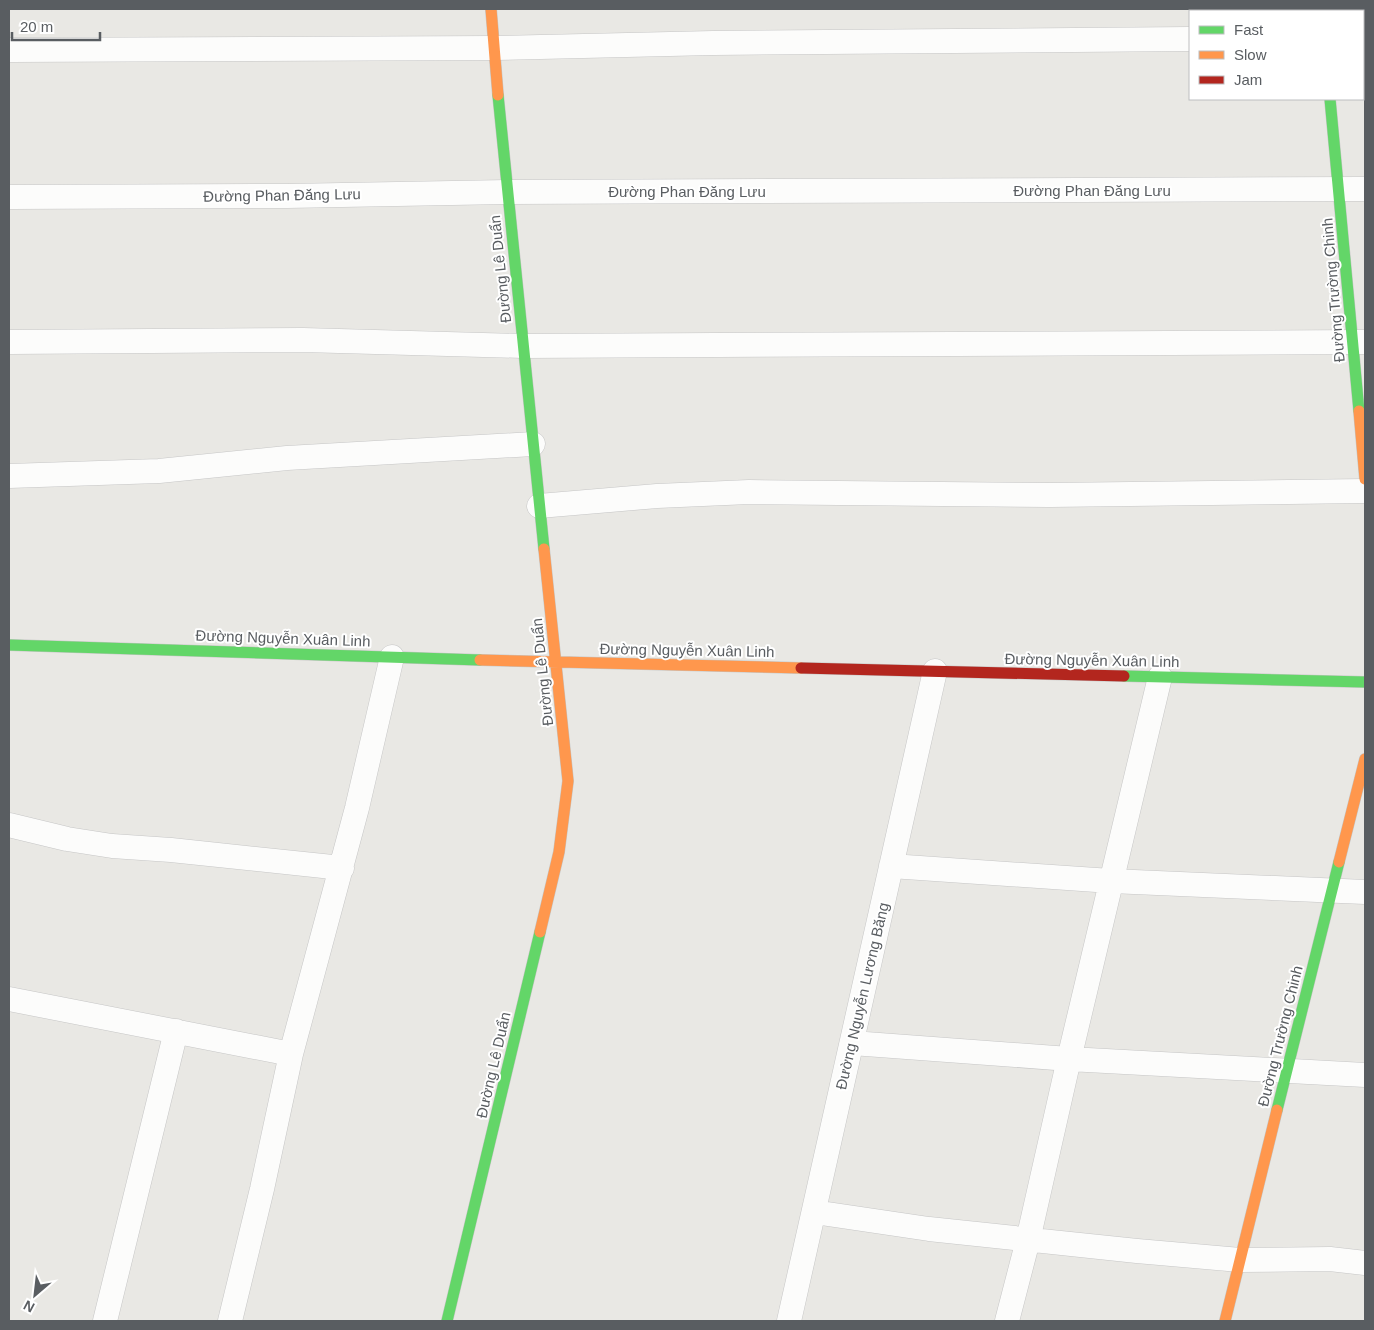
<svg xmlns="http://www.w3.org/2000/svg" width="1374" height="1330" viewBox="0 0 1374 1330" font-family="Arial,sans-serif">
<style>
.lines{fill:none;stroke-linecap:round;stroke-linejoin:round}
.street-casing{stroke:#c6c6c6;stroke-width:25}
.fast-casing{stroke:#c5c5c4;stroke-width:12}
.slow-casing{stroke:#c5c5c4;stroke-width:12}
.jam-casing{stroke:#c5c5c4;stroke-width:12}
.street{stroke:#fcfcfb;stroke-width:24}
.fast{stroke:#63d668;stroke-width:11}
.slow{stroke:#ff974d;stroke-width:11}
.jam{stroke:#b3261e;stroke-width:11}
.labels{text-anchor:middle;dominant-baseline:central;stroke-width:4;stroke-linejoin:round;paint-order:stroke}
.street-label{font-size:15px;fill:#595d61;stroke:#fff}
</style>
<rect width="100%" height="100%" fill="#e9e8e4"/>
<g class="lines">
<!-- street casing -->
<g class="street-casing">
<path id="street" d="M1363,36h2
M9,50l486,-2 218,-5 477,-4
M9,197l278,-1 220,-4 858,-3
M9,342l294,-2 220,6 842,-4
M9,476l150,-5 128,-13 246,-14
M539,506l118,-10 92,-4 301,3 315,-4
M9,825l58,14 45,7 59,4 171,18
M891,866l220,15 254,11
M9,999l282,55
M852,1043l217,16 296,16
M814,1212l115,17 208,22 103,9 90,-1 35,4
M105,1321l71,-290
M230,1321l32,-132 29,-135 66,-246 35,-151
M789,1321l146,-650
M1007,1321l21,-81 41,-181 91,-382"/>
</g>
<!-- fast casing -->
<g class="fast-casing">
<path id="fast" d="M498,95l46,454
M1330,99l29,312
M9,645l471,15
M1124,676l241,6
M1277,1110l62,-248
M447,1321l93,-389"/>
</g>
<!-- slow casing -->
<g class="slow-casing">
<path id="slow" d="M491,9l7,86
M1359,411l6,68
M480,660l321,8
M1339,862l26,-103
M540,932l19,-80 9,-71 -24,-232
M1225,1321l52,-211"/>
</g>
<!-- jam casing -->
<g class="jam-casing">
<path id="jam" d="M1322,9v2
M801,668l323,8"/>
</g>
<!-- street -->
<use href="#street" class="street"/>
<!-- fast -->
<use href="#fast" class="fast"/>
<!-- slow -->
<use href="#slow" class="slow"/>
<!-- jam -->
<use href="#jam" class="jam"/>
</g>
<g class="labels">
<!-- street labels -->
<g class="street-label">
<text x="1092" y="190">Đường Phan Đăng Lưu</text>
<text x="687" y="191">Đường Phan Đăng Lưu</text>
<text transform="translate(282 195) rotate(-1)">Đường Phan Đăng Lưu</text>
<text transform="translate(500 269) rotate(-96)">Đường Lê Duẩn</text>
<text transform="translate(1333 290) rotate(-95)">Đường Trường Chinh</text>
<text transform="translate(283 638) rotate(2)">Đường Nguyễn Xuân Linh</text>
<text transform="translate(687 650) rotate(1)">Đường Nguyễn Xuân Linh</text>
<text transform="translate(1092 660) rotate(1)">Đường Nguyễn Xuân Linh</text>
<text transform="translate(542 672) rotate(-96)">Đường Lê Duẩn</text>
<text transform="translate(862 996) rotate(-77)">Đường Nguyễn Lương Băng</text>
<text transform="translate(1280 1036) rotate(-76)">Đường Trường Chinh</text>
<text transform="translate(493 1065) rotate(-77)">Đường Lê Duẩn</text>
</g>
</g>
<!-- border -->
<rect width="1374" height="1330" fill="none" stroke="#595d61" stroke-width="20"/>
<!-- legend -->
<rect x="1189" y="10" width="175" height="90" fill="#ffffff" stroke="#bdbec0"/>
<rect x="1199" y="26" width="25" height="8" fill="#63d668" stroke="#bdbec0"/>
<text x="1234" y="35" font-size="15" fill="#595d61">Fast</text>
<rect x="1199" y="51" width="25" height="8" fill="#ff974d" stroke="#bdbec0"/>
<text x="1234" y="60" font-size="15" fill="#595d61">Slow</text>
<rect x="1199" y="76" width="25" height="8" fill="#b3261e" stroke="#bdbec0"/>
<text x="1234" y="85" font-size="15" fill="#595d61">Jam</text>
<!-- north arrow -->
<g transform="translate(35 1295) rotate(208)" stroke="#ffffff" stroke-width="4" paint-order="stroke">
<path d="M0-4L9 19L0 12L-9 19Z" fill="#595d61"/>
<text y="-8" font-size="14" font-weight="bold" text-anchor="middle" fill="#595d61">N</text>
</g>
<!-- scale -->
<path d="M12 32v8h88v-8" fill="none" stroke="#595d61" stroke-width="2.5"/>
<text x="20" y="32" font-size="15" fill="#595d61" stroke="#ffffff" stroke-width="4" paint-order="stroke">20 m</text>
</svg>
